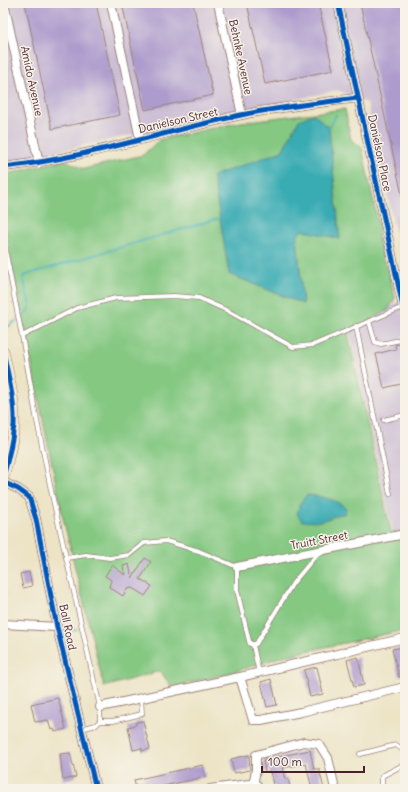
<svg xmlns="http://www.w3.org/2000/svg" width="408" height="792" viewBox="0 0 408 792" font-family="Delius,sans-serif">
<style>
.industrial{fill:#ccbed4}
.green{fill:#84c882;stroke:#677456}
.water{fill:#39abb3;stroke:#42656f}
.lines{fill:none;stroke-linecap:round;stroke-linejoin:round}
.stream{stroke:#39abb3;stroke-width:2}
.building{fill:#ae9bcd}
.lane-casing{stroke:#9c8278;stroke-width:5.5}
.street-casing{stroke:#9c8278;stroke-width:10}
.secondary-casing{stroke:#9c8278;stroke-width:12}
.lane{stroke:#fff;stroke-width:4}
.street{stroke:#fff;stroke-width:8}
.secondary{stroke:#f9e7c3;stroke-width:11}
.cycleway-casing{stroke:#f7f3e8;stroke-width:8}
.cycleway{stroke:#0057b8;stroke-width:5}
.labels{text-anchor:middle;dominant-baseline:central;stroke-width:3;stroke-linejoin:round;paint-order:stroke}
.street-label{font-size:11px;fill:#4a1f2b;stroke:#f7f3e8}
</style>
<rect width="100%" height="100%" fill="#f7f3e8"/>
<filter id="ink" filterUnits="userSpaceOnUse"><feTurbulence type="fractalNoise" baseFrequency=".025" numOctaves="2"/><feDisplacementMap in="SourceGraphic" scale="8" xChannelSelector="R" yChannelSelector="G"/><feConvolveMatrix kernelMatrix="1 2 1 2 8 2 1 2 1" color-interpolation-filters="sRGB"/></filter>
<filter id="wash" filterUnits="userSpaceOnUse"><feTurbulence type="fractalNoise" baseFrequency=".012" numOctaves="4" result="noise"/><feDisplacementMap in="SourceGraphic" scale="16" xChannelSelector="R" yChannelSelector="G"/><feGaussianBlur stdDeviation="0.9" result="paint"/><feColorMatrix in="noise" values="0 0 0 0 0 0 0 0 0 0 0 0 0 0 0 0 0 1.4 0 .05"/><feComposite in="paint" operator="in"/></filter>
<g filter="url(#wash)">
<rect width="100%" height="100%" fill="#ede4c6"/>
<!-- industrial -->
<path class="industrial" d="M3,3h402v272l-38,-172 -29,-13 -335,73z
M405,297v233l-12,3 -43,-201z"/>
<!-- green -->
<path class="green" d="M345,109l6,31 11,8 17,79 -1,11 5,22 5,9 7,29 -7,12 -40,23 43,200 14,-2v99l-121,26 -54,17 -58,14 -12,-16 -56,16 -41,-169 -44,-215 -16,-89v-30l4,-10 58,-14 19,9 59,-14 16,-15 82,-18z"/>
<!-- water -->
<path class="water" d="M314,114l15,14 11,111 -38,-9 -5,6 6,68 -74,-30 -16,-98 69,-25 17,-31z
M307,495c14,1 28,4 39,13l-2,6c-8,0 -12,4 -19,6 -8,3 -15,1 -23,1l-5,-7 3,-11z"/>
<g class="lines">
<!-- stream -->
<path class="stream" d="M329,128l7,-13
M3,330l23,-16 4,-7 -7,-31 197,-58
M61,631l16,-1"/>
</g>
<g id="blocks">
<!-- building -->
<path class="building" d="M25,3h71l24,112 -68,14z
M122,3h71l20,92 -68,15z
M247,3h71l15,67 -68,14z
M360,3h45v197h-2z
M403,343l2,5v35l-21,5 -8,-34 20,-5 -1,-4z
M145,558l6,4 -11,17 12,7 -7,10 -13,-8 -5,1 -4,7 -14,-9 2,-7 -6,-4 7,-11 13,10 -2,-9 6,-2 3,14z
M29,572l3,14 -9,2 -3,-14z
M404,647l1,28 -6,2 -7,-28z
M358,657l6,28 -10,2 -7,-27z
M317,667l6,27 -13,3 -6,-27z
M271,679l6,26 -10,2 -6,-25z
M58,698l8,31 -11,3 -1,-3 -3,1 -3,-10 -13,2 -4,-18z
M143,721l7,28 -8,2v-3l-9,2 -5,-23 8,-2v-3z
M310,750l4,19h5l5,20h-12l-6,-25 -24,4 3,11h3l2,8h-3l1,2h-14l-4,-18 -5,1 -2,-12z
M70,753l6,24 -13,3 -3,-26z
M249,755l1,15 -16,3 -3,-14z
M203,765l2,12 -51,11 -18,1 -2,-9z"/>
</g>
</g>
<g filter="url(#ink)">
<use href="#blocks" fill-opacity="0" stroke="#9c8278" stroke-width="1"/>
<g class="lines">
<!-- lane casing -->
<g class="lane-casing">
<path id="lane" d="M3,239l19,97
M3,269l6,-1
M369,321l6,21 6,2 24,-5
M356,326l34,168
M384,420l21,-5
M66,558l20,-3 24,3 19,-3 15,-12 22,-2 33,10 38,16v23l12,51 1,3h6l37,-61 25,-30
M253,645l6,28
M100,721h13l29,-7 -1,-15
M81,729l15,-4 4,-4v-14l-48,-212 -16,-79 -14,-80 55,-28 39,-10 58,-2 25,2 27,12 67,37 20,-2 90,-38
M360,754l36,-9 9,6
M382,789v-13l23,-12"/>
</g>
<!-- street casing -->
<g class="street-casing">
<path id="street" d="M4,3l35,160
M111,3l29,136
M218,3l24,112
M338,3l65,304h2
M3,167c80,-8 159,-35 238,-52 38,-8 78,-12 117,-17
M3,482l15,7 11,8 7,22 21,108 39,162
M237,567l168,-33
M3,624l54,3
M240,677l13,43h8l40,-8 104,-25
M100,707l140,-30 165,-39
M253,785l3,-15v-15l48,-13 15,2 9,14 7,31
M210,789l39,-5 8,1 1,4"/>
</g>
<!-- secondary casing -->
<g class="secondary-casing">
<path id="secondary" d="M3,351c5,24 12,50 11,74 -2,18 -6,35 -11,52"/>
</g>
<!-- lane -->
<use href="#lane" class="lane"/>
<!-- street -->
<use href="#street" class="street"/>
<!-- secondary -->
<use href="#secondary" class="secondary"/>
<!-- cycleway casing -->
<g class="cycleway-casing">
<path id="cycleway" d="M338,3l65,304h2
M3,167c80,-8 159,-35 238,-52 38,-8 78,-12 117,-17
M3,351c5,24 12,50 11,74 -2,18 -6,35 -11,52
M3,482l15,7 11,8 7,22 21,108 39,162"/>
</g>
<!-- cycleway -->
<use href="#cycleway" class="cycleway"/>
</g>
</g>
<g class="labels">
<!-- street labels -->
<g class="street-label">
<text transform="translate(241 57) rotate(78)">Behnke Avenue</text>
<text transform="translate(32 81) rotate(78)">Amido Avenue</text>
<text transform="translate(178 120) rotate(-13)">Danielson Street</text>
<text transform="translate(380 153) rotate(78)">Danielson Place</text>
<text transform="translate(319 540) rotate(-11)">Truitt Street</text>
<text transform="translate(68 627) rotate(78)">Ball Road</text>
</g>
</g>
<!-- margin -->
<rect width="408" height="792" fill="none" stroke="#f7f3e8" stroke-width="16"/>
<!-- scale -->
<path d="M262 766v6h102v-6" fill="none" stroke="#4a1f2b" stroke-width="2"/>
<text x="268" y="766" font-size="12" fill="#4a1f2b" stroke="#f7f3e8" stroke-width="3" paint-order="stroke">100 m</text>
</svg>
